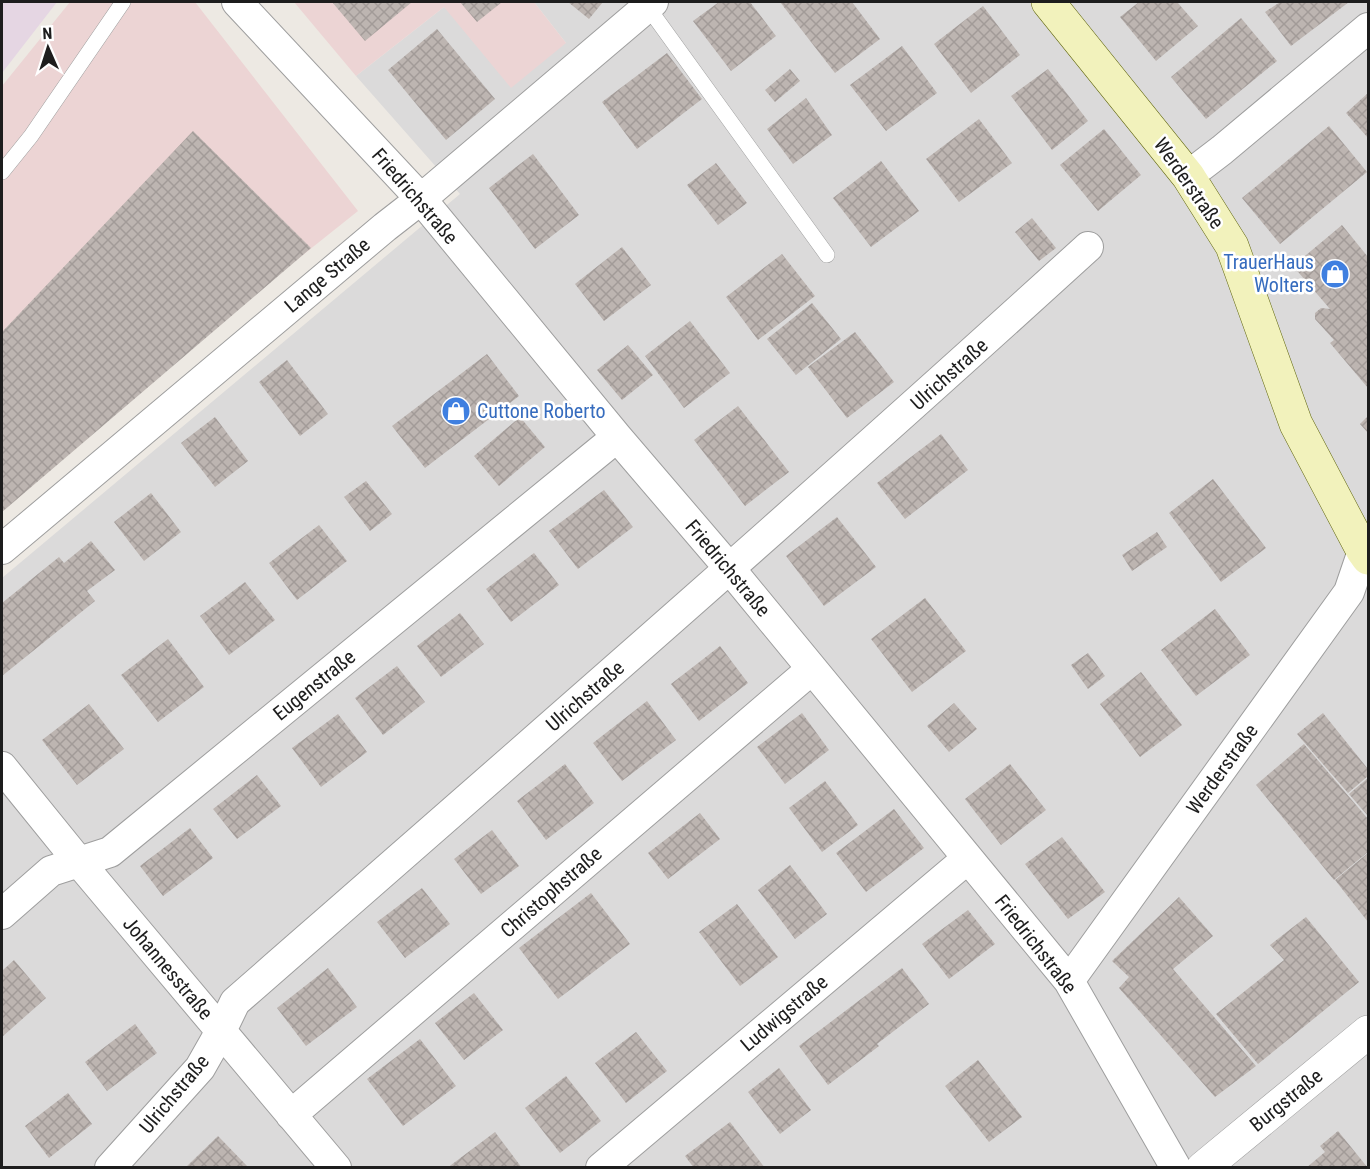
<svg xmlns="http://www.w3.org/2000/svg" width="1370" height="1169" viewBox="0 0 1370 1169" font-family="'Roboto Condensed',sans-serif">
<style>
.residential{fill:#dbdada}
.commercial{fill:#ecd4d4}
.industrial{fill:#e5d6e3}
.building{fill:url(#building-cross-hatch)}
.lines{fill:none;stroke-linecap:round;stroke-linejoin:round}
.service-casing{stroke:#9e9e9e;stroke-width:16}
.minor-casing{stroke:#9e9e9e;stroke-width:32}
.tertiary-casing{stroke:#9e9e9e;stroke-width:34}
.secondary-casing{stroke:#626810;stroke-width:34}
.service{stroke:#fff;stroke-width:15}
.minor{stroke:#fff;stroke-width:30}
.tertiary{stroke:#fff;stroke-width:33}
.secondary{stroke:#f2f2bc;stroke-width:33}
.labels{text-anchor:middle;dominant-baseline:central;stroke-width:5;stroke-linejoin:round;paint-order:stroke}
.street-label{font-size:20px;fill:#1d1d1d;stroke:#fff}
.shop-label{font-size:20px;fill:#366cbe;stroke:#fff;text-anchor:end}
</style>
<defs>
<pattern id="building-cross-hatch" width="8" height="8" patternUnits="userSpaceOnUse" patternTransform="scale(1.5)"><rect width="8" height="8" fill="#bdb5b1"/><path d="M0 0l8 8M0 8l8-8" fill="none" stroke="#a29b98"/></pattern>
</defs>
<rect width="100%" height="100%" fill="#ede9e3"/>
<!-- residential -->
<path class="residential" d="M534,2h834v1165l-1366,1v-590l458,-384 -104,-118 88,-69 122,36z"/>
<!-- commercial -->
<path class="commercial" d="M70,2h125l163,209 -356,284v-409z
M294,2h240l32,41 -55,45 -67,-81 -88,69z"/>
<!-- industrial -->
<path class="industrial" d="M2,2h55l-55,71z"/>
<!-- building -->
<path class="building" d="M332,2h80l-47,39z
M460,2h42l-25,20z
M568,2h35l-14,17z
M719,2h31l26,34 -45,35 -38,-50z
M780,2h72l28,37 -45,34z
M1139,2h38l21,24 -42,35 -36,-44z
M1280,2h69l-58,44 -26,-34z
M983,6l37,49 -49,38 -37,-49z
M1241,18l36,43 -71,58 -35,-42z
M437,29l58,70 -49,41 -58,-70z
M902,46l35,47 -51,38 -36,-46z
M667,53l35,46 -65,50 -35,-47z
M790,69l10,12 -25,21 -10,-12z
M1048,69l40,52 -36,29 -41,-54z
M1368,93v45l-22,-25z
M806,98l26,37 -39,29 -26,-35z
M979,119l33,44 -53,39 -33,-43z
M1329,126l38,46 -87,72 -38,-46z
M1104,129l37,46 -43,36 -38,-46z
M193,131l118,117 -309,264v-180z
M533,154l46,61 -44,34 -46,-61z
M881,161l38,50 -48,36 -38,-49z
M716,163l31,40 -29,22 -31,-40z
M1032,218l24,30 -17,13 -24,-29z
M1342,225l26,32v131l-38,-45 4,-3 -19,-21v-6l6,-5 9,1 -37,-43z
M622,247l29,38 -47,36 -29,-37z
M782,254l33,42 -57,44 -32,-43z
M812,303l29,36 -45,36 -29,-36z
M690,321l40,52 -46,35 -39,-52z
M855,332l39,50 -47,36 -39,-51z
M628,345l25,30 -31,25 -25,-30z
M487,354l32,42 -94,72 -33,-42z
M287,360l41,54 -28,22 -41,-54z
M738,406l51,66 -44,34 -51,-66z
M1368,416v17l-8,-9z
M215,417l33,44 -33,26 -34,-44z
M520,417l25,30 -46,39 -25,-30z
M941,434l27,36 -63,49 -28,-36z
M1213,479l53,69 -45,34 -52,-69z
M366,481l26,33 -22,17 -26,-34z
M604,490l29,37 -55,42 -29,-38z
M151,493l30,39 -37,29 -30,-39z
M837,517l39,50 -52,39 -38,-50z
M319,525l28,36 -50,39 -28,-37z
M1157,532l10,15 -35,24 -10,-16z
M91,541l24,29 -28,21 8,10 -93,75v-73l57,-46 5,6z
M534,553l25,32 -48,37 -25,-33z
M245,582l30,38 -46,35 -29,-39z
M925,598l41,53 -54,41 -41,-53z
M1215,609l35,46 -54,41 -35,-46z
M460,613l24,31 -43,33 -24,-31z
M168,639l36,48 -46,35 -37,-47z
M720,646l28,37 -49,38 -28,-37z
M1088,653l17,23 -17,13 -17,-24z
M397,666l28,36 -42,33 -28,-37z
M1141,672l41,53 -42,32 -40,-53z
M647,701l29,39 -54,41 -29,-38z
M954,703l23,26 -28,23 -22,-26z
M89,704l35,45 -47,36 -35,-45z
M802,713l27,37 -44,34 -28,-37z
M1323,713l45,56v7l-20,17 -51,-59z
M338,714l29,38 -46,35 -29,-39z
M1304,744l64,75v33l-34,28 -78,-95z
M565,764l29,39 -48,37 -29,-39z
M1010,764l36,46 -45,35 -36,-46z
M257,775l24,31 -44,33 -24,-30z
M1368,778v38l-19,-22z
M825,781l33,44 -36,27 -33,-44z
M894,809l30,39 -58,44 -30,-39z
M700,813l20,26 -52,40 -20,-26z
M190,828l23,30 -50,38 -23,-30z
M492,830l27,36 -38,28 -27,-35z
M1062,837l43,55 -37,27 -43,-55z
M1368,853v69l-33,-42z
M790,865l37,49 -32,25 -37,-49z
M422,888l28,36 -45,34 -28,-36z
M591,893l39,51 -72,55 -39,-51z
M1179,897l34,39 -40,33 83,97 -41,31 -96,-109 10,-11 -17,-16z
M737,904l41,53 -38,29 -41,-54z
M968,910l27,34 -46,35 -27,-35z
M1306,917l53,65 -101,82 -42,-50 68,-54 -14,-15z
M14,960l32,38 -44,39v-66z
M328,968l29,39 -51,39 -29,-38z
M902,968l27,36 -52,40 2,2 -51,39 -29,-39z
M474,993l29,37 -39,30 -29,-37z
M135,1024l22,29 -50,38 -22,-29z
M636,1032l31,39 -41,32 -31,-40z
M420,1039l36,47 -53,40 -36,-47z
M978,1060l44,57 -33,25 -44,-56z
M779,1068l32,42 -31,24 -32,-42z
M566,1076l35,45 -41,32 -35,-45z
M68,1093l24,31 -43,34 -24,-32z
M730,1122l35,46h-71l-9,-12z
M1338,1131l30,37h-62l19,-16 -5,-6z
M495,1132l27,36h-75z
M218,1136l31,32h-64z"/>
<g class="lines">
<!-- service casing -->
<g class="service-casing">
<path id="service" d="M647,6l180,249
M2,172l29,-36 92,-134"/>
</g>
<!-- minor casing -->
<g class="minor-casing">
<path id="minor" d="M237,2l184,197 196,238 113,132 339,412 107,187
M1188,176l34,-26 146,-122
M2,549l383,-322 36,-28 232,-197
M2,767l77,95 257,306
M2,914l49,-43 59,-19 507,-415
M1069,981l280,-389 14,-41 5,-4
M291,1115l521,-446
M110,1168l90,-100 21,-37 14,-29c286,-250 572,-499 853,-755
M601,1168l366,-309"/>
</g>
<!-- tertiary casing -->
<g class="tertiary-casing">
<path id="tertiary" d="M1203,1168l165,-136"/>
</g>
<!-- secondary casing -->
<g class="secondary-casing">
<path id="secondary" d="M1048,2l140,174 44,70 64,178 67,127 5,7"/>
</g>
<!-- service -->
<use href="#service" class="service"/>
<!-- minor -->
<use href="#minor" class="minor"/>
<!-- tertiary -->
<use href="#tertiary" class="tertiary"/>
<!-- secondary -->
<use href="#secondary" class="secondary"/>
</g>
<!-- icons -->
<defs>
<g id="shop-disc" transform="scale(1.5)"><circle r="9.5" fill="#3f7fe0" stroke="#fff"/><path d="M-5-2.5h2.3a2.7 3.5 0 0 1 5.4 0H5L5.5 6h-11ZM-1.5-2.5h3a1.5 2.3 0 0 0-3 0Z" fill="#fff"/></g>
</defs>
<g fill-rule="evenodd">
<use href="#shop-disc" x="1335" y="274"/>
<use href="#shop-disc" x="456" y="411"/>
</g>
<g class="labels">
<!-- street labels -->
<g class="street-label">
<text transform="translate(1189 183) rotate(55)">Werderstraße</text>
<text transform="translate(415 196) rotate(49)">Friedrichstraße</text>
<text transform="translate(327 275) rotate(-40)">Lange Straße</text>
<text transform="translate(949 374) rotate(-42)">Ulrichstraße</text>
<text transform="translate(728 568) rotate(50)">Friedrichstraße</text>
<text transform="translate(314 685) rotate(-39)">Eugenstraße</text>
<text transform="translate(585 696) rotate(-41)">Ulrichstraße</text>
<text transform="translate(1222 769) rotate(-54)">Werderstraße</text>
<text transform="translate(551 892) rotate(-41)">Christophstraße</text>
<text transform="translate(1036 944) rotate(52)">Friedrichstraße</text>
<text transform="translate(168 968) rotate(50)">Johannesstraße</text>
<text transform="translate(784 1013) rotate(-40)">Ludwigstraße</text>
<text transform="translate(174 1094) rotate(-50)">Ulrichstraße</text>
<text transform="translate(1286 1100) rotate(-39)">Burgstraße</text>
</g>
<!-- shop labels -->
<g class="shop-label">
<text x="1314" y="262">TrauerHaus<tspan x="1314" dy="23">Wolters</tspan></text>
<text x="477" y="411" text-anchor="start">Cuttone Roberto</text>
</g>
</g>
<!-- border -->
<rect width="1370" height="1169" fill="none" stroke="#1d1d1d" stroke-width="6"/>
<!-- north arrow -->
<g transform="translate(48 48) rotate(357)" stroke="#ffffff" stroke-width="4.5" paint-order="stroke">
<path d="M0-4.5L10 22L0 15L-10 22Z" fill="#1d1d1d"/>
<text y="-9" font-size="16" font-weight="bold" text-anchor="middle" fill="#1d1d1d">N</text>
</g>
</svg>
